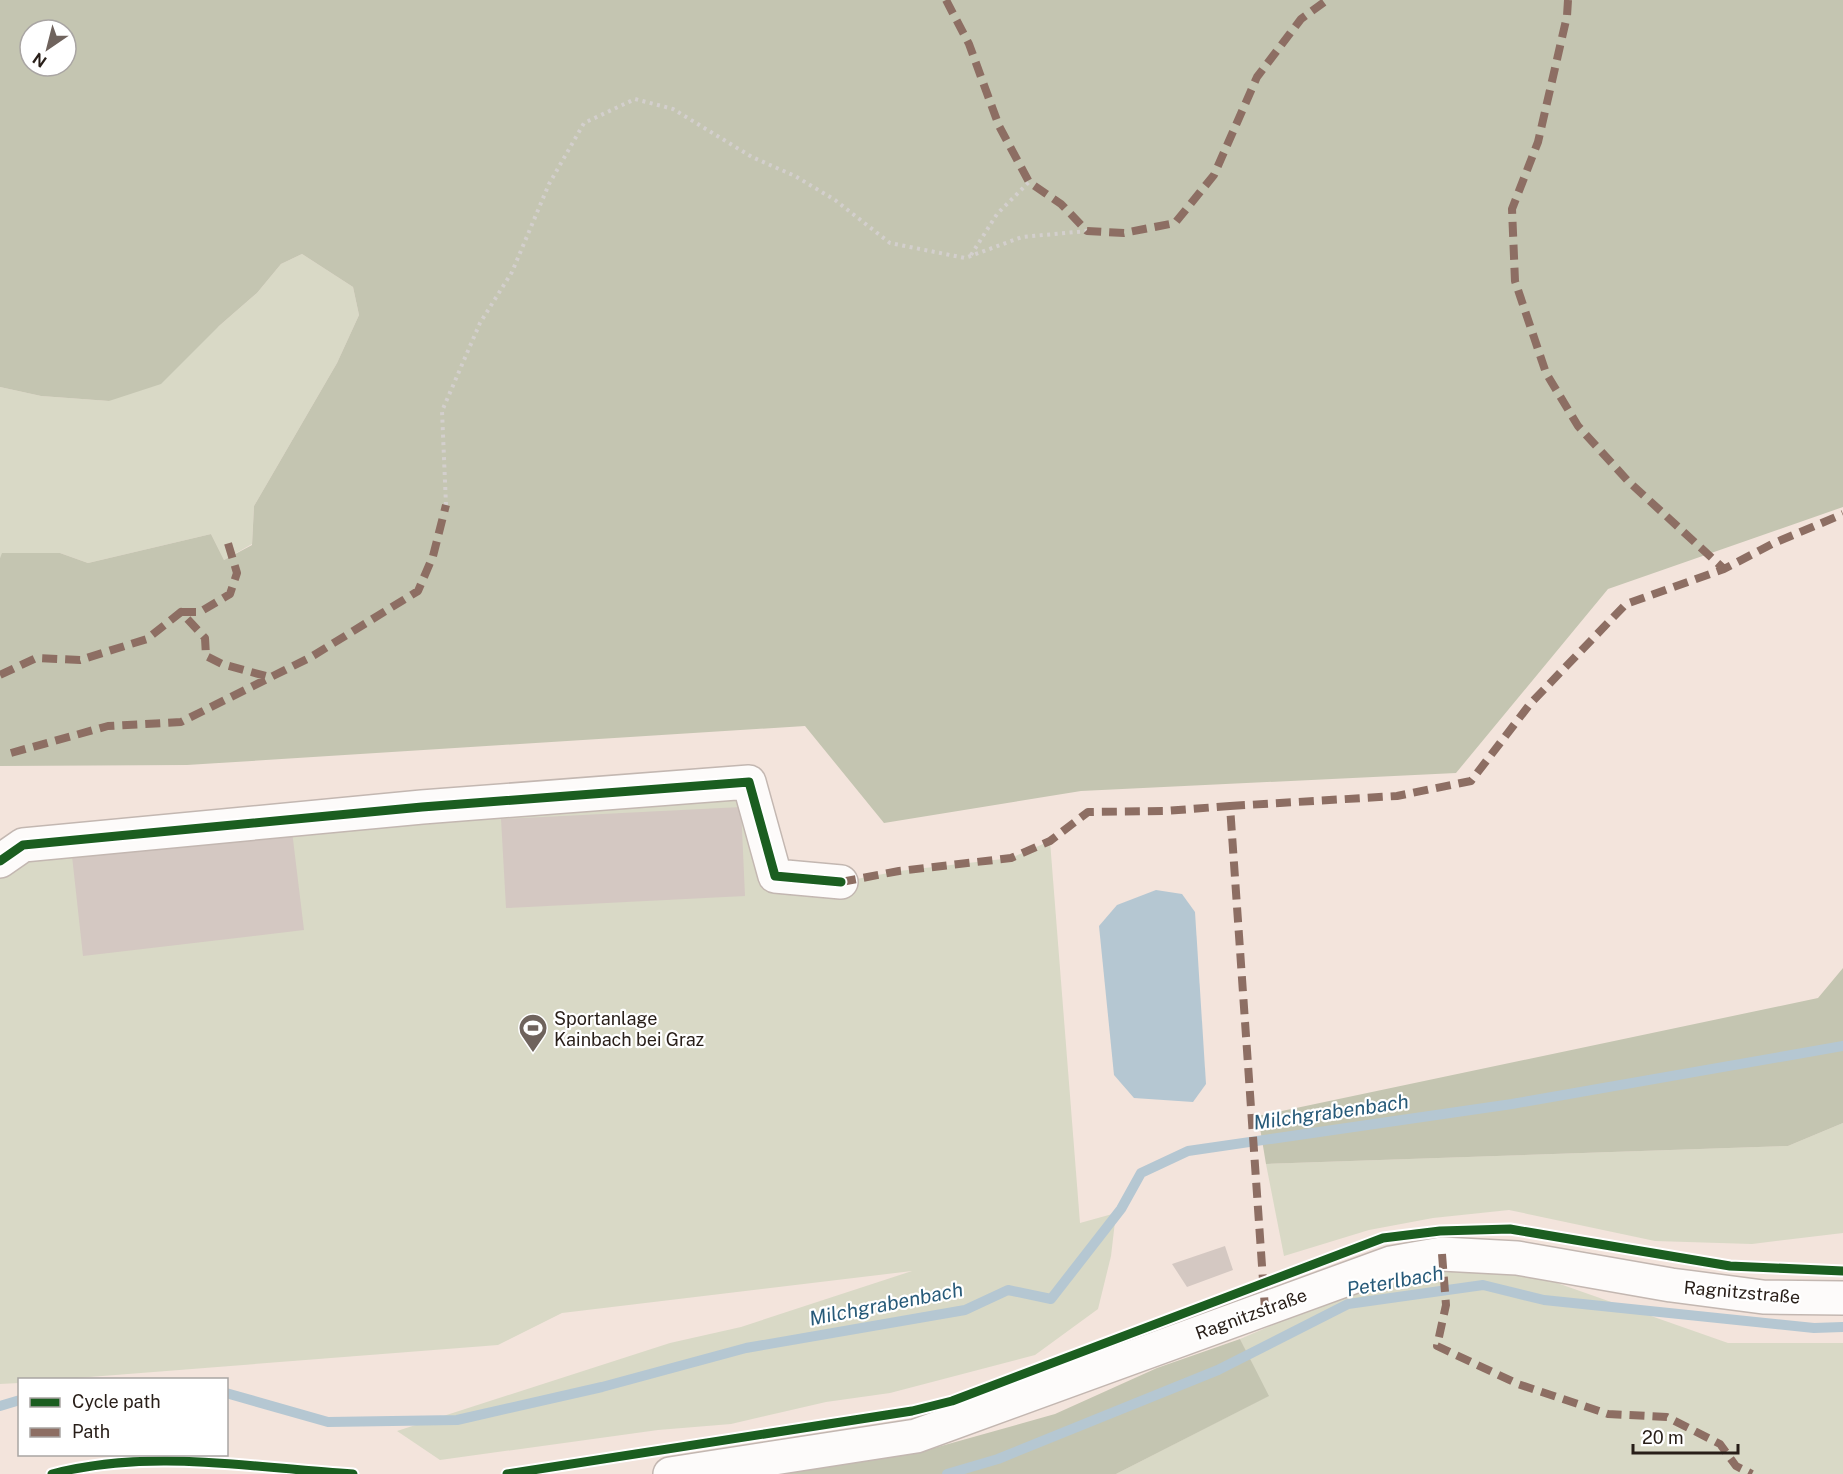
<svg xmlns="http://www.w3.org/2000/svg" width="1843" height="1474" viewBox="0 0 1843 1474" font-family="'Public Sans',sans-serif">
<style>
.green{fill:#d9d9c6}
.forest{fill:#c4c5b1;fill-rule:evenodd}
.water{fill:#b5c7d2}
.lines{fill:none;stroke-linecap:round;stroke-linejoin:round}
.stream{stroke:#b5c7d2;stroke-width:10}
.building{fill:#d4c8c2}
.minor-casing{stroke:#c3b7b1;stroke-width:36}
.secondary-casing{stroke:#c3b7b1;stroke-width:36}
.path{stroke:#d3cfcd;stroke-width:4;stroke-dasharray:3 4.5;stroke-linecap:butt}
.minor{stroke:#fdfbfa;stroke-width:33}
.secondary{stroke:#fdfbfa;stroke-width:33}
.quiet{stroke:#8d6e63;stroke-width:8;stroke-dasharray:15 8;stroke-linecap:butt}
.cycleway-casing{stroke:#fff;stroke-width:13}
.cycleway{stroke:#1b5e20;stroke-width:9}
.labels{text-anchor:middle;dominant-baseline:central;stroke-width:4.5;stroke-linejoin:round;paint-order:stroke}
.poi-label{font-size:18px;fill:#281e18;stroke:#fff;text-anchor:start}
.street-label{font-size:18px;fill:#281e18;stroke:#fff}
.water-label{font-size:20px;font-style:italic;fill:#275a79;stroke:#fff}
</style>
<rect width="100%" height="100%" fill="#f3e4dc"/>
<!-- green -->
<path class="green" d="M302,254l51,33 6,28 -22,48 -83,143 -2,38 -28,16 -13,-26 -123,29 -28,-10h-57l-3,5v-171l41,9 68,5 110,-75 38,-33 24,-29z
M749,782l27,94 65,6 58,-11 112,-13 39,-17 30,382 36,-10 -5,43 -13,53 -63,46 -145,38 -64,9 -95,22 -73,6 -218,30 -43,-29 273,-88 71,-16 171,-56 -350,42 -64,32 -434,34 -44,1 -1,3 -19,1v-523z
M1843,1123v110l-91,11 -97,-3 -146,-31 -76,8 -64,12 -85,26 -18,-92 522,-18z
M1445,1271l95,6 188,66h115v131h-727l152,-78 -28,-57 97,-42z"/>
<!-- forest -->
<path class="forest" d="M0,0h1843v507l-235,82 -152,184 -375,18 -197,32 -79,-97 -618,39 -187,1v-208l2,-5h58l28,10 123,-29 13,26 28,-15 2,-39 83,-143 22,-48 -6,-28 -51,-33 -21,10 -24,29 -38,33 -58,58 -52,17 -68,-5 -41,-9zM30,30h36v36h-36z
M1843,968v155l-55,23 -522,18 -8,-48 560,-118z
M1240,1339l29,57 -153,78h-367l185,-26 121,-34 102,-46z"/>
<!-- water -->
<path class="water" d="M1156,890l26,4 13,18 11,172 -13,18 -59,-4 -20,-23 -15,-149 18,-21z"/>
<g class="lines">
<!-- stream -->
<path class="stream" d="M226,1393l102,29 129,-2 145,-33 144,-39 219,-38 43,-20 43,9 70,-90 20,-36 47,-22 324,-47 331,-58
M0,1406l20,-6
M947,1474l51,-15 220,-89 130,-66 135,-19 61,15 270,28 29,-1"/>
</g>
<!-- building -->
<path class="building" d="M741,807l4,89 -239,12 -5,-89z
M292,831l12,99 -221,26 -11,-100z
M1225,1246l8,24 -46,17 -15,-23z"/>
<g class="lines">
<!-- minor casing -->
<g class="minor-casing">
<path id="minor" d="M0,861l23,-16 399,-38 327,-25 26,94 66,6"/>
</g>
<!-- secondary casing -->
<g class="secondary-casing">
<path id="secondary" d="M670,1474l246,-38 475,-173 51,-9 75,4 154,27 92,12 80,1"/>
</g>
<!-- path -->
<path class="path" d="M971,255l26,-41 32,-32
M446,505l-4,-94 38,-88 32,-51 37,-88 35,-61 51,-24 38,10 79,48 43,19 40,24 55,43 75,15 57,-21 65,-6"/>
<!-- minor -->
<use href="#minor" class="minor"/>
<!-- secondary -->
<use href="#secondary" class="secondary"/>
<!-- quiet -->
<path class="quiet" d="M946,0l23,44 30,82 30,56 32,22 26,27 37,2 51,-10 39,-48 43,-98 44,-58 26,-19
M1568,0l-1,16 -29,126 -26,67 3,72 31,92 32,53 50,55 96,88
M181,612h19l30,-18 7,-21 -10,-33
M0,675l36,-17 44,2 67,-21 34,-27 24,26 1,18 16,8 51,14
M11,753l97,-27 73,-4 130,-65 107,-66 15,-35 13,-51
M1230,806l167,-10 74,-15 59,-77 96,-100 98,-35 48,-25 71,-30
M841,882l58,-11 112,-13 39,-17 38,-29 77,-1 65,-5 35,503
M1442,1254l4,51 -9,41 81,38 90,30 59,3 53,27 16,22 16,8"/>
<!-- cycleway casing -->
<g class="cycleway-casing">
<path id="cycleway" d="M0,861l23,-16 399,-38 327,-25 26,94 66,6
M52,1474c98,-26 201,-6 301,0
M507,1474l405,-63 40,-10 431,-163 57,-7 70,-2 220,37 113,5"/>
</g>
<!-- cycleway -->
<use href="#cycleway" class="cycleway"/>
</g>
<!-- icons -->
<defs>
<g id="stadium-pin" transform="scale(1.5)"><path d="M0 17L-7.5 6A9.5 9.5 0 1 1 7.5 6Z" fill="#6f635d" stroke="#fff"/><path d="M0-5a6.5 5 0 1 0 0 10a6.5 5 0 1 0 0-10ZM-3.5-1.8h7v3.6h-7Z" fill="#fff"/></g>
</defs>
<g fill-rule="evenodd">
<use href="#stadium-pin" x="533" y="1028"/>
</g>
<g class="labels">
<!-- poi labels -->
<g class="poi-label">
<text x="554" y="1018">Sportanlage<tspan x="554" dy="21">Kainbach bei Graz</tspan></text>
</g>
<!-- street labels -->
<g class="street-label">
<text transform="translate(1742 1292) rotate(5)">Ragnitzstraße</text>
<text transform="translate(1251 1314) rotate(-20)">Ragnitzstraße</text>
</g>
<!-- water labels -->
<g class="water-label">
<text transform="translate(1331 1112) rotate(-8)">Milchgrabenbach</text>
<text transform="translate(1395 1281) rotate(-10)">Peterlbach</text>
<text transform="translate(886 1304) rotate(-11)">Milchgrabenbach</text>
</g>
</g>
<!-- legend -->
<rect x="18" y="1378" width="210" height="78" fill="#ffffff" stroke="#a9a5a3" stroke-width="1.5"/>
<rect x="30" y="1398" width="30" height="9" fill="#1b5e20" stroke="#a9a5a3" stroke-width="1.5"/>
<text x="72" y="1408" font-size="18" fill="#281e18">Cycle path</text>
<rect x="30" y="1428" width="30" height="9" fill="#8d6e63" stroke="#a9a5a3" stroke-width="1.5"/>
<text x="72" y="1438" font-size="18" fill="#281e18">Path</text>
<!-- north arrow -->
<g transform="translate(48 48) rotate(215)"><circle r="28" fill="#ffffff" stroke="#a9a5a3" stroke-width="1.5"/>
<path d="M0-4.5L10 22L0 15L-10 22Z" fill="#6f635d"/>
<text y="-9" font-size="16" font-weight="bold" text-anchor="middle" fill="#281e18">N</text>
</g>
<!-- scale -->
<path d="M1633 1444v9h105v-9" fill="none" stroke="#281e18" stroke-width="3"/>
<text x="1642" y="1444" font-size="18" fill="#281e18" stroke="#ffffff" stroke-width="4.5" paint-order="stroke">20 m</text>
</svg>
